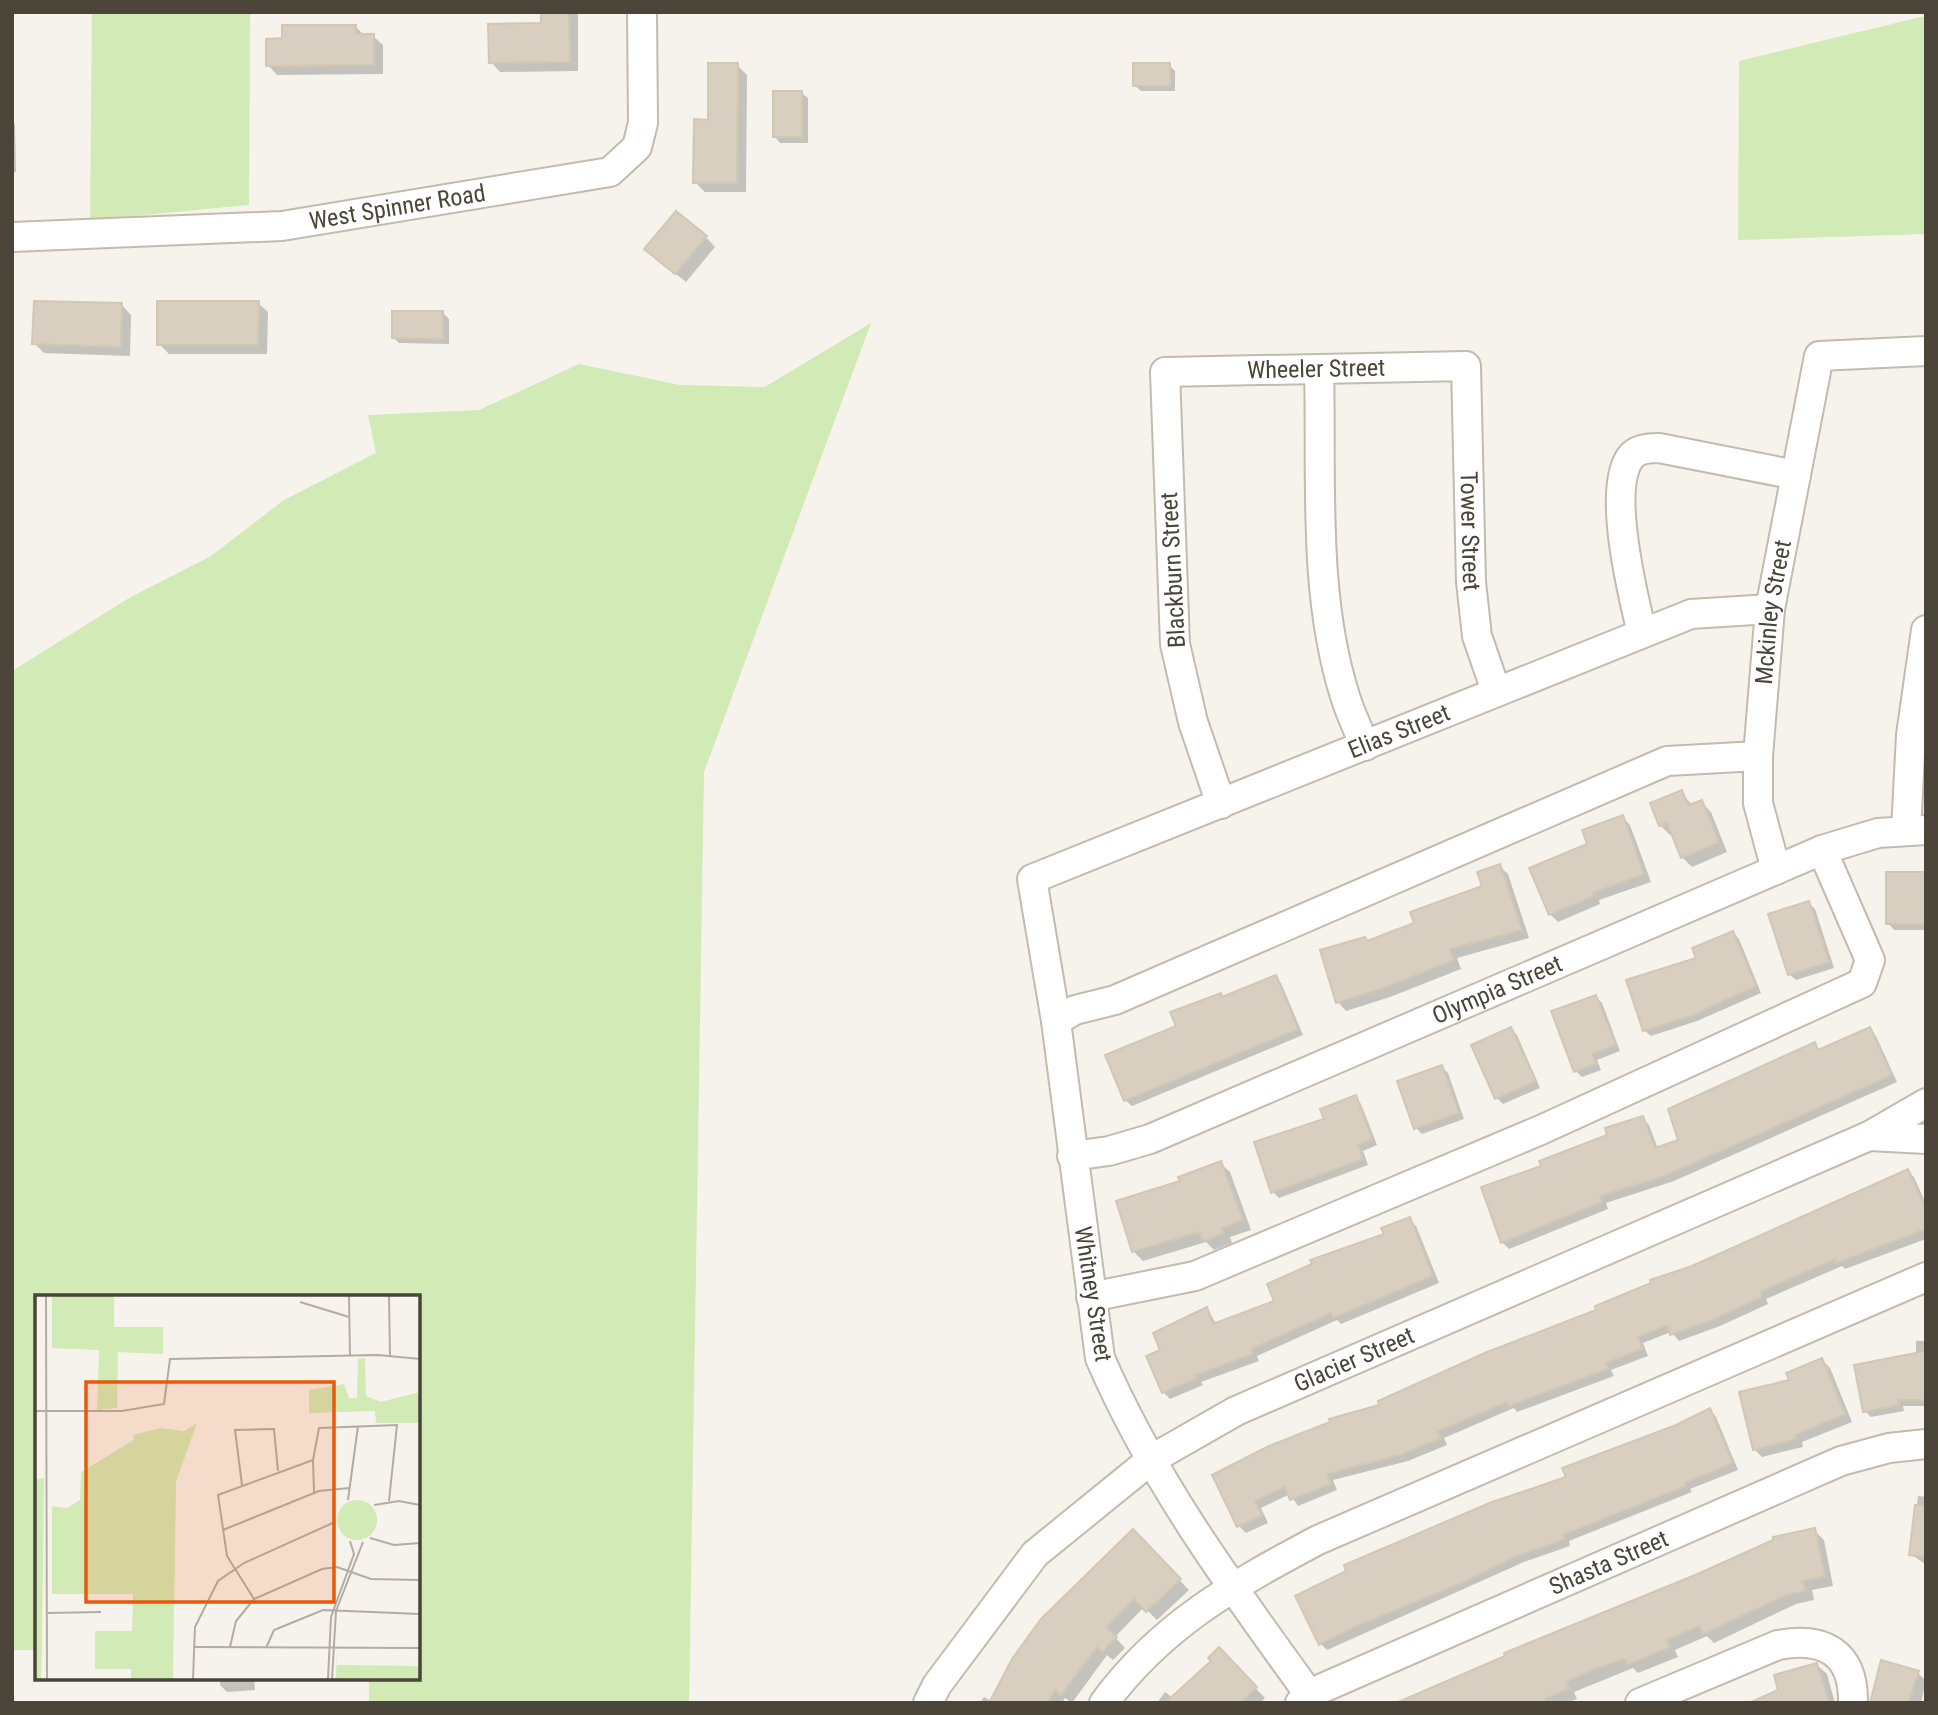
<svg xmlns="http://www.w3.org/2000/svg" width="1938" height="1715" viewBox="0 0 1938 1715" font-family="'Roboto Condensed',sans-serif">
<style>
.green{fill:#d2eab5}
.shadow{fill:#0003}
.building{fill:#d8cfc1;stroke:#d3c7b4;stroke-width:2}
.lines{fill:none;stroke-linecap:round;stroke-linejoin:round}
.minor-casing{stroke:#c2bbae;stroke-width:32}
.minor{stroke:#fff;stroke-width:28}
.labels{text-anchor:middle;dominant-baseline:central;stroke-width:5;stroke-linejoin:round;paint-order:stroke}
.street-label{font-size:24px;fill:#4b4439;stroke:#fff}
.inset-road{fill:none;stroke:#b2ada4;stroke-width:2}
.view{fill:#e8590c;fill-opacity:0.15;stroke:#e8590c;stroke-width:3.5}
.inset-edge{fill:none;stroke:#4b4439;stroke-width:3.5}
</style>
<rect width="100%" height="100%" fill="#f6f3ec"/>
<!-- green -->
<path class="green" d="M92,12h158l-1,193 -159,15z
M1921,17h5v217l-188,6 1,-179z
M871,323l-167,449 -15,931h-320v-25h49v-381h-381v353h-25v-979l117,-73 82,-42 73,-56 92,-47 -8,-38 111,-5 100,-46 101,21 85,2z"/>
<!-- shadow -->
<path class="shadow" d="M542,12h36v59l-78,1 -9,-10 52,-37z
M356,27l9,9h8l10,9v29l-106,1 -9,-10z
M737,65l10,10 -1,117h-41l-10,-10z
M1169,65l6,6v20h-34l-7,-6z
M801,92l7,6v45h-28l-6,-7z
M12,121l3,3 1,48h-4v-7h3l-3,-3z
M706,237l9,10 -29,35 -30,-24z
M258,303l10,9 -1,42h-98l-10,-10z
M122,305l9,10 -1,41 -86,-3 -10,-10z
M443,313l6,6v25l-50,-1 -6,-6z
M1681,792l11,13 9,-3 10,10 16,40 -35,15 -10,-10 -9,-23 -3,1 -10,-10z
M1622,817l8,8 21,57 -52,18 1,4 -42,18 -8,-8 -19,-45 59,-24z
M1499,866l9,8 21,64 -72,20 4,11 -71,28 -44,14 -8,-9 27,-63 3,3 48,-18 68,-37z
M1926,873v57h-32l-6,-7z
M1809,903l6,6 19,59 -38,12 -7,-6z
M1733,933l6,6 22,54 -64,28 -46,15 -7,-6 54,-71z
M1275,977l6,6 22,52 -171,71 -7,-6 53,-73 42,-32 4,3z
M1596,997l6,6 18,48 -23,9 4,10 -19,7 -6,-6z
M1510,1029l7,6 23,53 -37,16 -6,-6 -24,-52z
M1869,1029l7,7 21,46 -223,99 -68,22 2,6 -99,40 -7,-7 41,-75 99,-49 7,7 9,24 22,-8 135,-96 6,6z
M1442,1067l6,6 16,46 -42,15 -6,-6z
M1355,1097l6,7 16,41 -14,6 5,14 -89,33 -6,-6 53,-72z
M1220,1163l10,9 21,58 -21,7 2,6 -18,7 -8,-8 -63,19 -10,-10 49,-69z
M1907,1171l7,6 12,27v35l-81,30 -3,-3 -76,33 2,5 -48,22 -41,15 -8,-9 -28,11 5,13 -37,14 3,6 -97,36 -3,-4 -70,30 3,7 -39,16 -75,19 4,10 -39,16 -8,-12 -29,14 7,15 -22,10 -7,-7 -25,-50 385,-165z
M1409,1220l7,6 23,57 -98,41 -4,-4 -80,36 2,5 -58,21 2,3 -33,14 -7,-7v-41l30,-33 -2,-4 16,-5 10,16 60,-23z
M1916,1341h10v65h-23l1,5 -33,6 -6,-6 51,-57z
M1822,1360l8,8 22,54 -50,20 1,5 -41,10 -8,-8 37,-68z
M1710,1410l6,7 22,53 -48,19 2,3 -123,49 1,5 -46,16 -197,88 -6,-6 247,-166z
M1918,1496l8,1v68l-15,-11z
M1814,1530l10,10 9,46 -21,4 2,10 -18,4 -82,39 -7,-7 -32,14 3,7 -40,16 -5,-5 -59,24 3,7 -10,4h-168z
M1133,1532l56,58 -32,30 -13,-13 -29,30 10,11 -12,12 -6,-5 -35,48 -7,-5 -3,5h-82l4,-6 7,4z
M1219,1650l46,48 -5,5h-103l8,-11 8,6 40,-37z
M1882,1662l36,11 8,8 -5,22h-47l-3,-3z
M1817,1665l10,9 8,29h-83l28,-12z
M220,1678h34l1,12 -28,2 -7,-7z"/>
<!-- building -->
<path class="building" d="M541,12h28l1,50 -81,1 -1,-39 53,-1z
M282,25h74v9h18v31l-108,1v-27l16,-1z
M708,63h30l-1,120h-44l1,-64 14,1z
M1133,63h37v23h-37z
M773,91h29v46h-29z
M676,211l31,25 -32,38 -31,-25z
M34,301l88,2 -1,44 -89,-3z
M157,301h102l-1,44h-101z
M392,311h51v28l-51,-1z
M1682,790l6,15 14,-5 17,43 -38,15 -14,-35 -8,3 -9,-23z
M1623,815l21,59 -52,19 2,3 -45,19 -20,-47 58,-24 -5,-14z
M1500,864l22,66 -72,19 4,11 -73,29 -45,14 -16,-53 45,-13 2,4 47,-18 -4,-11 72,-26 -5,-14z
M1886,872h40v52h-40z
M1809,901l20,61 -41,13 -20,-61z
M1733,931l23,55 -65,30 -48,15 -17,-51 70,-22 -4,-10z
M1276,975l22,54 -174,72 -19,-46 71,-29 -6,-14 51,-19 1,4z
M1596,995l20,50 -24,9 4,10 -22,8 -23,-61z
M1511,1027l25,54 -41,18 -24,-54z
M1870,1027l22,48 -225,100 -67,21 2,6 -101,41 -20,-56 60,-21 -2,-5 68,-26 -2,-7 38,-12 12,32 23,-8 -10,-31 147,-67 3,8z
M1442,1065l17,48 -45,16 -17,-48z
M1356,1095l16,44 -14,6 5,14 -92,34 -17,-51 70,-23 -4,-10z
M1221,1161l22,59 -21,8 2,5 -21,8 -4,-9 -67,20 -16,-51 64,-20 -2,-4z
M1908,1169l18,40v20l-90,34 -1,-4 -75,33 2,5 -50,23 -42,15 -3,-10 -29,12 4,12 -36,14 2,6 -99,37 -2,-4 -69,29 3,7 -41,17 -73,19 4,10 -41,16 -5,-13 -30,14 7,14 -25,12 -25,-52 57,-29 61,-24 -1,-3 50,-14 -1,-4 109,-49 109,-42 -1,-4 56,-23 -1,-3 42,-14z
M1410,1217l23,59 -100,42 -2,-5 -80,36 2,5 -58,21 2,3 -35,15 -16,-37 14,-6 -7,-17 54,-26 6,17 61,-23 -7,-17 45,-20 -2,-4 74,-26 -3,-6z
M1926,1351v49h-28l1,5 -36,7 -9,-47z
M1822,1358l23,56 -50,21 1,4 -43,11 -14,-58 50,-12 -3,-7z
M1710,1408l23,55 -48,20 1,3 -123,49 2,4 -48,17 -53,26 -112,46 -33,17 -24,-49 51,-25 -2,-6 148,-63 74,-25 -4,-9 114,-43z
M1915,1505l11,1v51l-17,-2z
M1815,1528l10,48 -22,5 2,10 -19,4 -83,39 -4,-8 -32,14 3,7 -43,18 -2,-6 -33,11 -26,12 3,7 -24,9 2,5h-151l109,-47 -1,-3 196,-80 73,-33v-3z
M1133,1529l48,50 -35,33 -12,-13 -28,28 11,10 -15,15 -5,-5 -36,48 -6,-5 -8,13h-58l23,-44 29,-40z
M1219,1647l38,40 -17,16h-75l46,-42 -3,-3z
M1881,1660l38,11 -11,32h-38z
M1817,1663l12,40h-80l29,-13 -4,-15z"/>
<g class="lines">
<!-- minor casing -->
<g class="minor-casing">
<g id="minor">
<path id="s1" d="M12,237l270,-11 328,-54 27,-25 6,-24 -1,-111"/>
<path d="M1319,369c3,107 -7,223 26,327 5,17 13,33 20,50"/>
<path d="M1642,633c-9,-37 -35,-142 -12,-175 6,-9 18,-10 29,-10l137,27"/>
<path id="s2" d="M1221,804l-28,-82 -18,-78 -10,-272 301,-6 5,216 6,54 19,55"/>
<path d="M1906,831l5,-96 15,-105"/>
<path id="s3" d="M1776,870l-18,-67v-47l12,-147 49,-253 107,-5"/>
<path d="M1056,1021l19,-11 40,-10 552,-239 91,-5"/>
<path d="M1869,1136l57,3"/>
<path id="s4" d="M1072,1156l37,-5 41,-12 672,-289 56,-17 48,-3"/>
<path d="M1091,1297l104,-21 348,-147 319,-146 8,-23 -48,-110"/>
<path id="s5" d="M1309,1694c-77,-106 -157,-215 -209,-336l-44,-337 -24,-142 659,-265 79,-5"/>
<path id="s6" d="M928,1703l9,-18 98,-131 117,-95 84,-48 633,-275 57,-33"/>
<path d="M1104,1703c57,-78 131,-119 214,-163l608,-263"/>
<path id="s7" d="M1300,1703l9,-9 532,-233 48,-13 37,-4"/>
<path d="M1640,1703l138,-58c46,-9 76,8 75,58"/>
</g>
</g>
<!-- minor -->
<use href="#minor" class="minor"/>
</g>
<g class="labels">
<!-- street labels -->
<g class="street-label">
<text stroke="none"><textPath href="#s1" startOffset="387">West Spinner Road</textPath></text>
<text stroke="none"><textPath href="#s2" startOffset="590">Wheeler Street</textPath></text>
<text stroke="none"><textPath href="#s2" startOffset="905">Tower Street</textPath></text>
<text transform="translate(1173 570) rotate(-93)">Blackburn Street</text>
<text stroke="none"><textPath href="#s3" startOffset="261">Mckinley Street</textPath></text>
<text stroke="none"><textPath href="#s5" startOffset="1276">Elias Street</textPath></text>
<text stroke="none"><textPath href="#s4" startOffset="458">Olympia Street</textPath></text>
<text transform="translate(1093 1294) rotate(81)">Whitney Street</text>
<text stroke="none"><textPath href="#s6" startOffset="560">Glacier Street</textPath></text>
<text stroke="none"><textPath href="#s7" startOffset="340">Shasta Street</textPath></text>
</g>
</g>
<!-- overview -->
<g transform="translate(35 1295)">
<rect width="385" height="385" fill="#f6f3ec"/>
<path d="M17,1h62v31h49v27l-45,-2 -1,56 -20,2 2,-60 -47,-2zM330,63l1,38 15,6 39,-10v31h-44l-1,-12 -66,2v-23l35,-6 5,14h8l1,-39zM162,128l-21,58 -3,198h-42v-10h-36v-38h37l1,-37h-81v-88l15,2 13,-8 1,-28 53,-32 -1,-5 27,-7 24,3zM9,183l-2,166 -1,35h-6v-192l1,-8zM302 225a20 20 0 1 1 40 0a20 20 0 1 1-40 0ZM302,354v16l83,1v13h-84z" fill="#d2eab5"/>
<path class="inset-road" d="M11,1l1,383M314,1l1,60M354,1l1,60M265,7l49,15M0,116h87l42,-7 6,-45 208,-4 42,4M207,190l-7,-55 39,-1 4,42M279,198l-1,-33 6,-32 78,-3 -8,76M313,205l10,-74M339,210l25,-4 21,4M188,235l96,-39 30,-3M335,243l24,7 26,-2M219,304l-27,-43 -9,-61 95,-35M13,318l53,-1M158,352l227,1M195,352l6,-26 18,-22 68,-30 15,-2 34,12 49,1M231,353l8,-18 49,-20 97,4M158,384l2,-52 23,-46 26,-18 91,-41M293,384l3,-62 23,-63 -4,-13M297,384l4,-68 27,-69"/>
<path class="view" d="M51,87h248v220h-248z"/>
<rect width="385" height="385" class="inset-edge"/>
</g>
<!-- border -->
<rect width="1938" height="1715" fill="none" stroke="#4b4439" stroke-width="28"/>
</svg>
